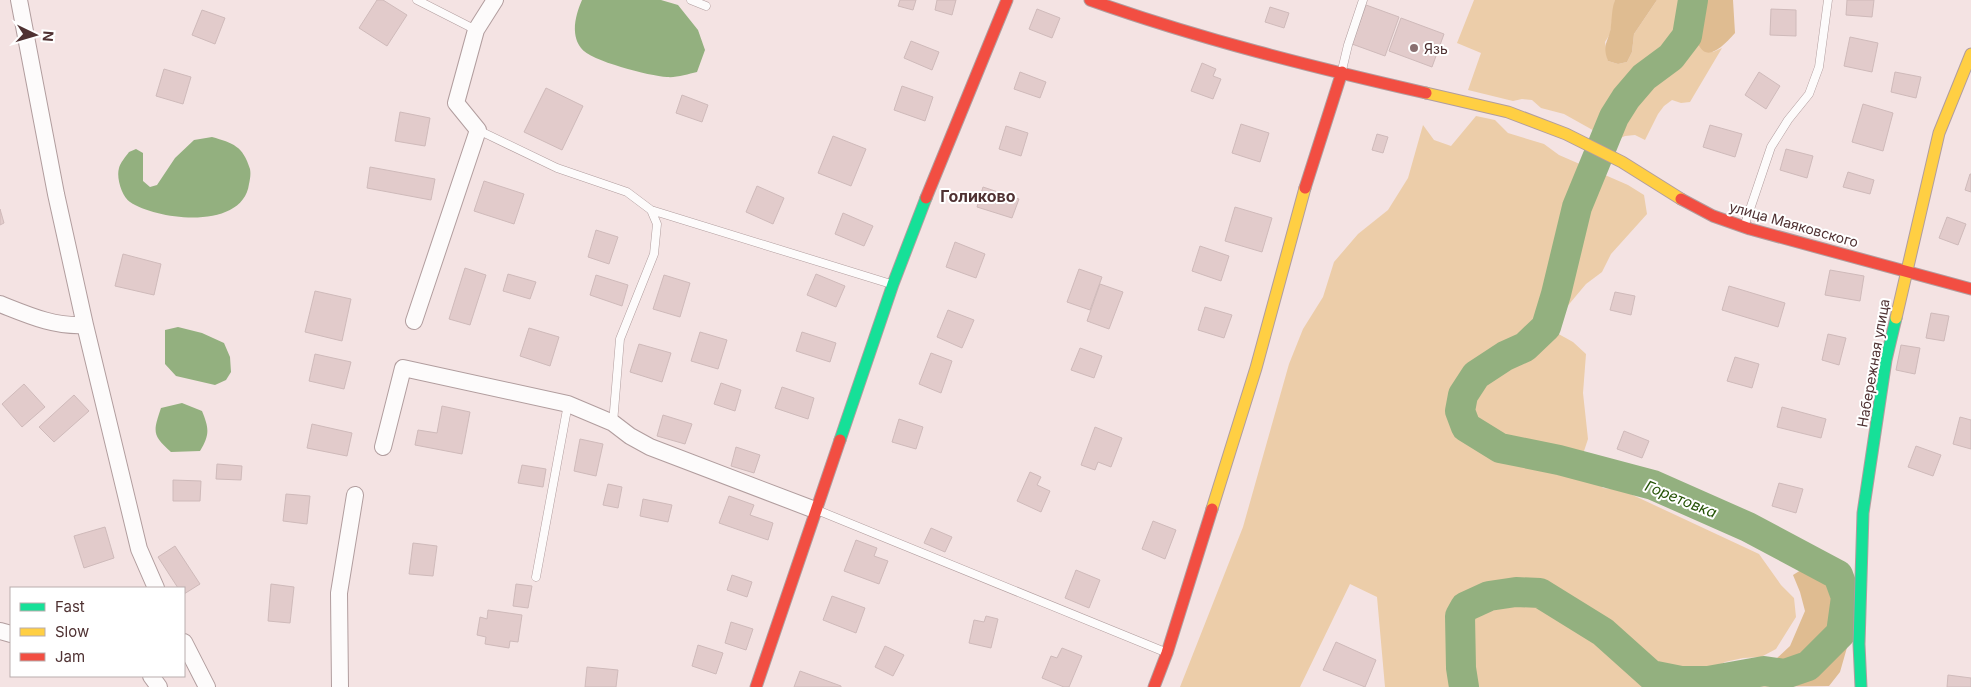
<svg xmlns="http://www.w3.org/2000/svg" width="1971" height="687" viewBox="0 0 1971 687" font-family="Inter,sans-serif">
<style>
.green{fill:#eccda9}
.forest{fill:#dfbc91}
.water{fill:#93b07f}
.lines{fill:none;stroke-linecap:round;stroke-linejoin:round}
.river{stroke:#93b07f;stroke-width:30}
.building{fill:#e2cbcb;stroke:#cfbaba}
.lane-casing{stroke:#b19d9e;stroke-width:9}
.street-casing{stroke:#b19d9e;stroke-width:18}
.fast-casing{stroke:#b19d9e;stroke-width:13}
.slow-casing{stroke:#b19d9e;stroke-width:13}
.jam-casing{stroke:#b19d9e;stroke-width:13}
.lane{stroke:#fdfbfb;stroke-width:8}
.street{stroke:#fdfbfb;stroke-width:16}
.fast{stroke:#16e098;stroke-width:11}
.slow{stroke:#ffcf43;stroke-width:11}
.jam{stroke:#f24e42;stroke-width:11}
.poi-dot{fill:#896f70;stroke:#fff;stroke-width:2}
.labels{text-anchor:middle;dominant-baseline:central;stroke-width:4;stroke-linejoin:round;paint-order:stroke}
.poi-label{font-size:14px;fill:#4f3132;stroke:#fff;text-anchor:start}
.street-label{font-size:14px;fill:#4f3132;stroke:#fff}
.water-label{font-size:15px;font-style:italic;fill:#255306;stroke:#fff}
.quarter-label{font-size:16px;font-weight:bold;fill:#4f3132;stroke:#fff}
</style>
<rect width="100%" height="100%" fill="#f4e3e3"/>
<!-- green -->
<path class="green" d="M1474,0h141l-5,34 -5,8 3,19 10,3 9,-2 5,-10 2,-18 23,-34h29l8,17 -1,10 20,25 9,-4 -32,54 -9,1 -9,-3 -8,6 -6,8 -13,26 -10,-5 -10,1 -9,4 -9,-2 -43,-24 -23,-6 -9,-8 -10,-1 -9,2 -45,-11 13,-37 -24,-10z
M1476,116l19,4 13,13 36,11 15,11 69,30 16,10 3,19 -36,40 -9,18 -16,12 -26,31 -5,17 18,10 13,12 -3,39 5,46 -6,18 21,31 19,2 137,64 22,31 13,13 2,19 -20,32 -15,8 -18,1 -18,4 -16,9 -17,16h-307l-8,-90 -27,-13 -50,103h-120l63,-160 46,-163 14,-35 20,-32 11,-35 24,-28 30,-24 20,-32 15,-53 11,15 17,6z"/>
<!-- forest -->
<path class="forest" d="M1615,0h42l-23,34 -2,18 -5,10 -9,2 -10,-3c-7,-18 2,-20 3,-36 1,-9 1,-17 4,-25z
M1686,0h47l2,33c-18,20 -34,33 -41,-3 -1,-5 0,-11 -1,-16 -1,-5 -4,-9 -7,-14z
M1827,564l12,15 11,22v36l-10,35 -11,14 -130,1 3,-8 36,-14 38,-6 14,-13 15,-35 -5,-19 -7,-17 16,-10z"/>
<!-- water -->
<path class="water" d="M582,0h79l17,5 20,25 7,20 -8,22c-9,2 -21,6 -30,5 -17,-1 -77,-16 -86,-29 -11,-14 -5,-34 1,-48z
M212,137c21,6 31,9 38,32 1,5 0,10 -1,15 -6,46 -90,37 -119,18 -8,-5 -14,-24 -11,-34 1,-5 7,-12 10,-16l7,-3 7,4v28l7,6 7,-2 18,-27 19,-18z
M178,327l24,6 22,10 6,14 1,15 -5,8 -11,5 -39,-9 -11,-12v-34z
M182,403l20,8c7,17 8,24 -2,40l-29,1c-19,-17 -18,-20 -10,-44z"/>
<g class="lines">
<!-- river -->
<path class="river" d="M1464,687l-3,-19 -1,-52 5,-9 24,-11 27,-4 24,1 63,39 48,43 30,6h27l56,-10 21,3 23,-8 33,-33 5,-36 -8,-22 -90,-48 -95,-42 -94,-25 -59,-12 -34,-21 -6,-16 3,-16 13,-20 29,-19 20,-9 21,-20 10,-33 21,-87 37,-90 12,-19 18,-21 27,-20 16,-21 6,-36"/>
</g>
<!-- building -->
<path class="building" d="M377,0h6l24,15 -20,31 -28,-18z
M900,0h16l-3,10 -15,-4z
M937,0h19l-4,15 -17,-5z
M1847,0h27l-2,17 -26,-2z
M1366,5l33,12 -14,39 -33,-12z
M1270,7l19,6 -5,15 -19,-6z
M1037,9l23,9 -8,20 -23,-9z
M1771,9l25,1v26l-26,-1z
M202,10l23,8 -10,26 -23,-9z
M1401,18l43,16 -12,33 -43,-16z
M1850,37l28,6 -6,29 -28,-6z
M911,41l28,11 -7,18 -28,-12z
M1202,63l14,6 -3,7 8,3 -8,20 -22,-8z
M164,69l27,8 -8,27 -27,-8z
M1020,72l26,10 -6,16 -26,-9z
M1759,72l21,14 -14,23 -21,-14z
M1895,72l26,5 -5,21 -25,-6z
M902,86l31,11 -8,24 -31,-11z
M546,88l37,18 -21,44 -38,-18z
M682,95l26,10 -6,17 -26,-9z
M1863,104l30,9 -10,38 -31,-9z
M400,112l30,6 -5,28 -30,-5z
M1241,124l28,9 -9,29 -28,-9z
M1710,125l32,9 -7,23 -32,-10z
M1006,126l22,7 -7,23 -22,-7z
M1377,134l11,3 -5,16 -11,-3z
M833,136l33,13 -15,37 -33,-13z
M1786,149l27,7 -6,22 -27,-8z
M370,167l65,12 -4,21 -64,-12z
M1848,172l26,8 -4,14 -27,-7z
M1970,174h1v18l-6,-2z
M484,181l40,13 -10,30 -40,-13z
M757,186l27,12 -11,26 -27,-12z
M983,187l36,12 -7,19 -35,-11z
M1235,207l37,11 -10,34 -37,-11z
M0,209l4,14 -4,2z
M843,213l30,13 -9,20 -29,-12z
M1947,217l19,7 -8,21 -19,-7z
M596,230l22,7 -9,27 -21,-7z
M955,242l30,12 -9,24 -30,-11z
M1200,246l29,10 -8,25 -29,-10z
M123,254l38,10 -7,31 -39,-9z
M465,268l21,7 -16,50 -21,-6z
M1079,269l23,8 -12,33 -23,-8z
M1830,270l34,6 -4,25 -35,-6z
M508,274l28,8 -6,17 -27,-8z
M816,274l29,12 -9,21 -29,-12z
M596,275l32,10 -6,21 -32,-11z
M664,275l26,8 -10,34 -27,-8z
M1100,284l23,8 -14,37 -22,-8z
M1729,286l56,17 -7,24 -56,-17z
M315,291l36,8 -9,42 -37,-9z
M1615,292l20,4 -4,19 -21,-5z
M1205,307l27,8 -8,23 -26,-8z
M948,310l26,10 -12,28 -25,-11z
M1931,313l18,3 -5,25 -18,-3z
M529,328l30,9 -9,29 -30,-10z
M700,332l27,8 -9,29 -27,-8z
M802,332l34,11 -6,19 -34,-11z
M1828,334l18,4 -7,27 -17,-5z
M639,344l32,9 -9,29 -32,-10z
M1901,345l19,3 -5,26 -19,-4z
M1080,348l22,8 -8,22 -23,-8z
M931,353l21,8 -11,32 -22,-9z
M315,354l36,8 -7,27 -35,-8z
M1735,357l24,7 -7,24 -25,-7z
M721,383l20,7 -6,21 -21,-7z
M24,384l21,23 -23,20 -20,-23z
M782,387l32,11 -6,21 -33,-11z
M74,395l15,16 -35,31 -15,-15z
M442,406l28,6 -8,42 -47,-9 3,-15 19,3z
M1782,407l44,12 -5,19 -44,-11z
M663,415l29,9 -7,20 -28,-8z
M1960,417l11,3v29l-18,-5z
M899,419l24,8 -7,22 -24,-7z
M312,424l40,9 -5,23 -40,-8z
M1095,427l27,11 -11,29 -13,-5 -3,8 -14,-5z
M1624,431l25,10 -7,17 -25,-9z
M580,439l23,5 -7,32 -22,-5z
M1916,446l25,9 -8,21 -25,-9z
M736,447l24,8 -6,18 -23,-7z
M217,464l25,2 -1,14 -25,-1z
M522,465l24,4 -3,18 -25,-4z
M1030,472l11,5 -4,8 13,6 -9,21 -24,-11z
M173,480l28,1 -1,20h-27z
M1779,483l24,6 -7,24 -24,-7z
M608,484l14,3 -4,21 -15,-3z
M286,494l24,2 -3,28 -24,-3z
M729,496l25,9 -4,10 23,8 -5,17 -49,-17z
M643,499l29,6 -4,17 -28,-6z
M1153,521l23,9 -11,29 -23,-10z
M105,527l9,31 -30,10 -10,-32z
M931,528l21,9 -7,15 -21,-9z
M856,540l21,8 -3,8 14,5 -9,23 -35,-13z
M413,543l24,3 -4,30 -24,-2z
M175,546l25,38 -16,10v-6h-6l-20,-31z
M1076,570l24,10 -11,28 -24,-10z
M732,575l20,7 -5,15 -20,-7z
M271,584l23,3 -4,36 -22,-2z
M516,584l16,2 -4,22 -15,-2z
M832,596l33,12 -9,25 -33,-13z
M488,610l34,5 -4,27 -8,-1 -1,7 -24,-4 1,-7 -9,-2 3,-18 7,2z
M986,616l12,3 -7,29 -22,-5 5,-23 10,2z
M731,622l22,7 -7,21 -21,-7z
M1336,642l40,18 -11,27 -42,-17z
M698,645l25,8 -7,21 -24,-8z
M885,646l19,9 -11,21 -18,-9z
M1062,648l20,8 -13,31h-5l-22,-9 9,-22 6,2z
M587,667l31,3 -2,17h-31z
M800,671l41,15v1h-47z
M1948,675l23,3v9h-24z"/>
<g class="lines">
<!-- lane casing -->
<g class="lane-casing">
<path id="lane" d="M417,0l59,30
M691,0l15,6
M1342,70l6,-25 15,-45
M478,130l79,38 70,24 24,18 6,14 -3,30 -34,85 -7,84
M651,210l240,74
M1745,224l26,-77 17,-27 21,-26 10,-27 9,-67
M817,510l348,142
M536,577l32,-173"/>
</g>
<!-- street casing -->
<g class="street-casing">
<path id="street" d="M19,0l37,194 29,131 54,224 17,39
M0,304c28,11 54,23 85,21
M414,321l64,-191 -22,-27 20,-73 19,-30
M383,447l20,-79 165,36 45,19 17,13 20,11 165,63
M0,631l11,3
M184,642l23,45
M151,676l8,11
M340,687l-1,-94 16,-98"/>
</g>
<!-- fast casing -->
<g class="fast-casing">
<path id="fast" d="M840,440l53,-156 33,-86
M1861,687l-2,-43 4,-131 23,-153 10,-42"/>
</g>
<!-- slow casing -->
<g class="slow-casing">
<path id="slow" d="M1426,93l82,19 58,22 56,28 59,37
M1896,318l43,-185 32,-79
M1212,509l44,-141 49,-180"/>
</g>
<!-- jam casing -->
<g class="jam-casing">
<path id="jam" d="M1090,0c110,39 222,67 336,93
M1305,188l37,-116
M926,198l81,-198
M1681,199l32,17 37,13 221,60
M756,687l84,-247
M1154,687l13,-34 45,-144"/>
</g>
<!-- lane -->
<use href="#lane" class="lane"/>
<!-- street -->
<use href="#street" class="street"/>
<!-- fast -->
<use href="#fast" class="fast"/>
<!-- slow -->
<use href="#slow" class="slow"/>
<!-- jam -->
<use href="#jam" class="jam"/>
</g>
<!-- markers -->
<circle class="poi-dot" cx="1414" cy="48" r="5"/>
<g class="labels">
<!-- poi labels -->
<g class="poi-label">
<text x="1424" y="48">Язь</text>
</g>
<!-- street labels -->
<g class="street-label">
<text transform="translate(1794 224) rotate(16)">улица Маяковского</text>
<text transform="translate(1873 363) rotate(-80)">Набережная улица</text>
</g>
<!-- water labels -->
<g class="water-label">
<text transform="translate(1681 499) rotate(22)">Горетовка</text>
</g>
<!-- quarter labels -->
<g class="quarter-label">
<text x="978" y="196">Голиково</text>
</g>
</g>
<!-- legend -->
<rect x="10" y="587" width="175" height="90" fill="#ffffff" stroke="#b9adad"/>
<rect x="20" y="603" width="25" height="8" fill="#16e098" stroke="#b9adad"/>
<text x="55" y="612" font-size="15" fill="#4f3132">Fast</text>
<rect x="20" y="628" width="25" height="8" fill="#ffcf43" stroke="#b9adad"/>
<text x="55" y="637" font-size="15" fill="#4f3132">Slow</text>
<rect x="20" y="653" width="25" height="8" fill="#f24e42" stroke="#b9adad"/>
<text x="55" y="662" font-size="15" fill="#4f3132">Jam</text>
<!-- north arrow -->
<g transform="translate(35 35) rotate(95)" stroke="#ffffff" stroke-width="4" paint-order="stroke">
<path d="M0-4L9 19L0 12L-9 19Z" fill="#4f3132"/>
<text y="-8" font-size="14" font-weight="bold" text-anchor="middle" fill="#4f3132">N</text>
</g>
</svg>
